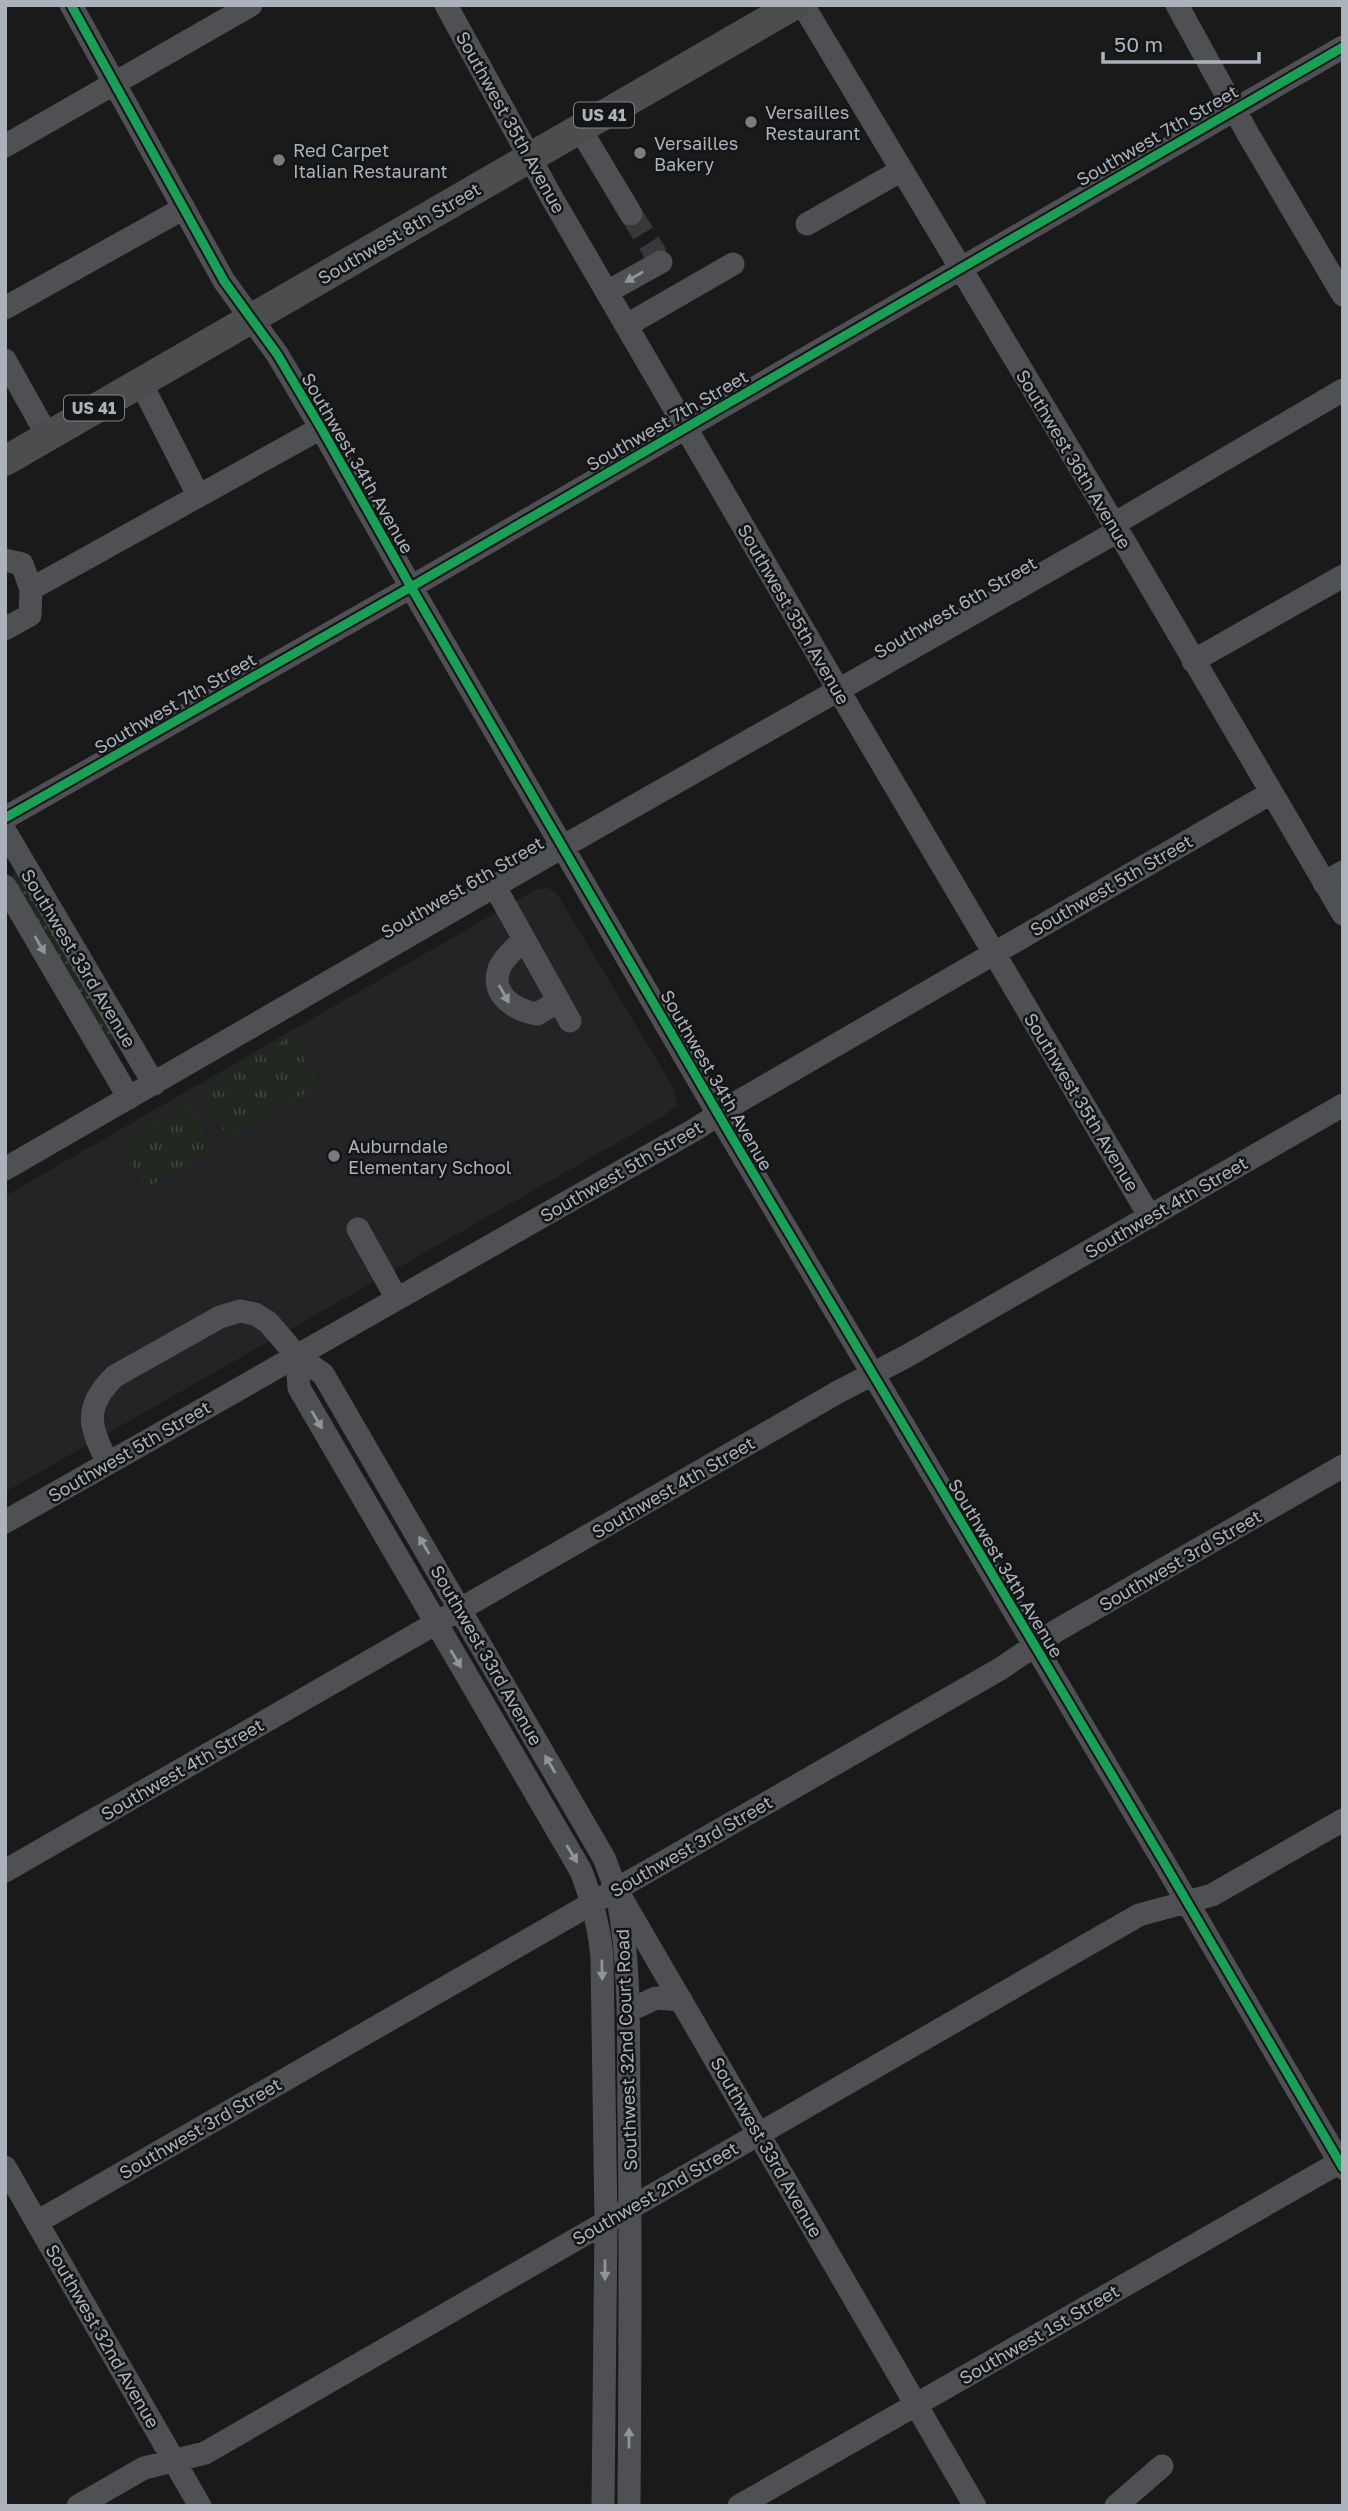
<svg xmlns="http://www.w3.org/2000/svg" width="1348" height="2511" viewBox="0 0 1348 2511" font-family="'Golos Text',sans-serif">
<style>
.built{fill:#242427}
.grass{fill:url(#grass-dots)}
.park{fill:url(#park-tufts)}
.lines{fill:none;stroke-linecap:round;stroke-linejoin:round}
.minor-tunnel{stroke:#37383b;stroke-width:23;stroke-dasharray:23 11;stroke-linecap:butt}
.minor{stroke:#4e5054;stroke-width:23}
.major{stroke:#4c4d4f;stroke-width:30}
.cycleway-casing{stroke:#141517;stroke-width:13}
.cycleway{stroke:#1a9f57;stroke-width:9}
.oneway{fill:#8f959d}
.poi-dot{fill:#787d84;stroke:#141517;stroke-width:2.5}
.labels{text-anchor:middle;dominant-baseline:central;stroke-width:5;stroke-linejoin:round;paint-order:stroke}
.shield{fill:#141517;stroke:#7e838a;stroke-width:2}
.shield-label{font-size:16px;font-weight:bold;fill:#abb2bc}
.poi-label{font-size:18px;fill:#abb2bc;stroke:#141517;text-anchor:start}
.street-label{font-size:18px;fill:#abb2bc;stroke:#141517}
</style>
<defs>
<pattern id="grass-dots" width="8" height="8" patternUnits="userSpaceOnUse" patternTransform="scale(1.75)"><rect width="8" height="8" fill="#202820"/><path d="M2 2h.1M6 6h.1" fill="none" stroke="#3e453e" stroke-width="1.8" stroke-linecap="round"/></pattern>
<pattern id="park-tufts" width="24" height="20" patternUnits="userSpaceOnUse" patternTransform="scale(1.75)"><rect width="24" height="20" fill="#202820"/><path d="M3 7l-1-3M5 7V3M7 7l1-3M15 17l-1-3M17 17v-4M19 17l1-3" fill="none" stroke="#3e453e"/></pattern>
</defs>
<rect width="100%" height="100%" fill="#1a1a1b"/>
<!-- built -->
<path class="built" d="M548,888l9,6 116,193 4,18 -13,11 -659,376v-296l532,-307z"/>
<!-- grass -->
<path class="grass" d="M16,872l98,165 -1,4 -3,2 -98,-164v-5z"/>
<!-- park -->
<path class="park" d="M291,1036l29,49 -92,53 -28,-50z
M188,1105l26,45 -69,39 -26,-46z"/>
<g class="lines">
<!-- minor-tunnel -->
<path class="minor-tunnel" d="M631,214l26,42"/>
<!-- minor -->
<path class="minor" d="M71,5l153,276 53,73 44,74 90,159 320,549 431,723 181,309
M446,5l106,193 287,493 311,526
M803,5l311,519 229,390
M1177,5l71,129 95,161
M580,129l51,85
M5,146l246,-141
M807,224l95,-54
M607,292l54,-30
M5,308l179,-100
M627,325l106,-61
M5,360l42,75
M140,381l58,114
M1114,524l229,-134
M5,560l17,4 9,25
M5,629l25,-14 1,-26 290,-161
M1193,661l150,-85
M5,818l406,-231 932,-540
M5,831l149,253
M1324,883l19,-11
M5,886l124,212
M495,887l75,134
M524,939c-8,9 -21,19 -25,30 -9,26 16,41 38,45l22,-13
M5,1169l559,-323 554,-315
M358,1229l39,70
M297,1356l2,32 282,483c11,29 19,57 21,88l4,263 -3,284
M108,1463c-19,-37 -25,-56 7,-87l105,-59 20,-6 15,3 13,8 29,34 26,18 281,484 12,31 359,617
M5,1522l689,-392 47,-30 530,-307
M5,1871l833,-479 69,-36 436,-251
M619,1904c12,68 9,139 10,207 2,132 1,263 0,395
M628,2011l28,-13 25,2
M5,2167l195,339
M37,2222l963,-553 56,-38 287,-165
M78,2506l66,-38 61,-15 934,-538 73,-20 131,-75
M739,2506l601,-344
M1116,2506l46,-40"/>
<!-- major -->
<path class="major" d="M5,461l789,-456"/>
<!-- cycleway casing -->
<g class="cycleway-casing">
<path id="cycleway" d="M71,5l153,276 53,73 44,74 90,159 320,549 431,723 181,309
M5,818l406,-231 932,-540"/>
</g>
<!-- cycleway -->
<use href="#cycleway" class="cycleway"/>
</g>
<!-- one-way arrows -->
<defs><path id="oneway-solid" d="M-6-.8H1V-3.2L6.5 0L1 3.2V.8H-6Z" transform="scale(1.75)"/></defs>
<g class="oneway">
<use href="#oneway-solid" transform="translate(634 277) rotate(150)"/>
<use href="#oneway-solid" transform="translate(40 945) rotate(60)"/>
<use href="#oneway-solid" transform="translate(504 994) rotate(61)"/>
<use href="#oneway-solid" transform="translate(317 1420) rotate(60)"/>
<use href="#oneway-solid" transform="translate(424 1545) rotate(-120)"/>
<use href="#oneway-solid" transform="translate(456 1659) rotate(59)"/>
<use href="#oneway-solid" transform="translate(550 1764) rotate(-120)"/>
<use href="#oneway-solid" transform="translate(572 1854) rotate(59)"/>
<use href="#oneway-solid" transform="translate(602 1970) rotate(89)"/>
<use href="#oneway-solid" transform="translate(605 2270) rotate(90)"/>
<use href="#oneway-solid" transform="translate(629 2438) rotate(-90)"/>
</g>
<!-- markers -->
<g class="poi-dot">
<circle cx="751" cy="122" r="7"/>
<circle cx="640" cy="153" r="7"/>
<circle cx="279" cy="160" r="7"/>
<circle cx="334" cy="1156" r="7"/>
</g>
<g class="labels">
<!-- shield labels -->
<g class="shield">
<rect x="574" y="102.5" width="60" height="25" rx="5"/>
<rect x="64" y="395.5" width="60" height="25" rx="5"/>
</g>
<g class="shield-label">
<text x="604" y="115">US 41</text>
<text x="94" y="408">US 41</text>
</g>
<!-- poi labels -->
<g class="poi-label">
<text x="765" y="112">Versailles<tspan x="765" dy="21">Restaurant</tspan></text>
<text x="654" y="143">Versailles<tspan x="654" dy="21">Bakery</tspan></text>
<text x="293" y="150">Red Carpet<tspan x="293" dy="21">Italian Restaurant</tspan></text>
<text x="348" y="1146">Auburndale<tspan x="348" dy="21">Elementary School</tspan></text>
</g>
<!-- street labels -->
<g class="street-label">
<text transform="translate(511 122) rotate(61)">Southwest 35th Avenue</text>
<text transform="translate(1157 135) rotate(-30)">Southwest 7th Street</text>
<text transform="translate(399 233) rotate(-30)">Southwest 8th Street</text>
<text transform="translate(667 420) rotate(-30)">Southwest 7th Street</text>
<text transform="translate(1074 459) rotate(59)">Southwest 36th Avenue</text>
<text transform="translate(358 463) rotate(60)">Southwest 34th Avenue</text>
<text transform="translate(955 607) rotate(-30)">Southwest 6th Street</text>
<text transform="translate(794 614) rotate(60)">Southwest 35th Avenue</text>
<text transform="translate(175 703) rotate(-30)">Southwest 7th Street</text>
<text transform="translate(1111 885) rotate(-30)">Southwest 5th Street</text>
<text transform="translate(462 887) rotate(-30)">Southwest 6th Street</text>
<text transform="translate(79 958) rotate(59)">Southwest 33rd Avenue</text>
<text transform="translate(717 1080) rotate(60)">Southwest 34th Avenue</text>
<text transform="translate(1082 1102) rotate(59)">Southwest 35th Avenue</text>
<text transform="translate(621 1171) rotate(-30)">Southwest 5th Street</text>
<text transform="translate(1166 1207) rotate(-30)">Southwest 4th Street</text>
<text transform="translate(129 1451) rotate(-30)">Southwest 5th Street</text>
<text transform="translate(673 1487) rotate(-30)">Southwest 4th Street</text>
<text transform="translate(1180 1560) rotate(-30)">Southwest 3rd Street</text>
<text transform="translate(1006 1568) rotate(59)">Southwest 34th Avenue</text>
<text transform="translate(487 1655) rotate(60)">Southwest 33rd Avenue</text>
<text transform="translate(182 1769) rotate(-30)">Southwest 4th Street</text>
<text transform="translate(691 1846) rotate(-30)">Southwest 3rd Street</text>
<text transform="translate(626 2050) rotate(-92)">Southwest 32nd Court Road</text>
<text transform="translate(200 2128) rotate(-30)">Southwest 3rd Street</text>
<text transform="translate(767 2147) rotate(60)">Southwest 33rd Avenue</text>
<text transform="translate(655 2193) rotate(-30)">Southwest 2nd Street</text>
<text transform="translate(1039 2334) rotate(-30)">Southwest 1st Street</text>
<text transform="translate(103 2336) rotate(60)">Southwest 32nd Avenue</text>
</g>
</g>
<!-- border -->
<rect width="1348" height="2511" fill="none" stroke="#abb2bc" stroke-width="14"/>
<!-- scale -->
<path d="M1103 52v10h156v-10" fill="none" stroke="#abb2bc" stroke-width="3.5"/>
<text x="1114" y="52" font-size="21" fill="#abb2bc" stroke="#141517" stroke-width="5" paint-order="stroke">50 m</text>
</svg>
